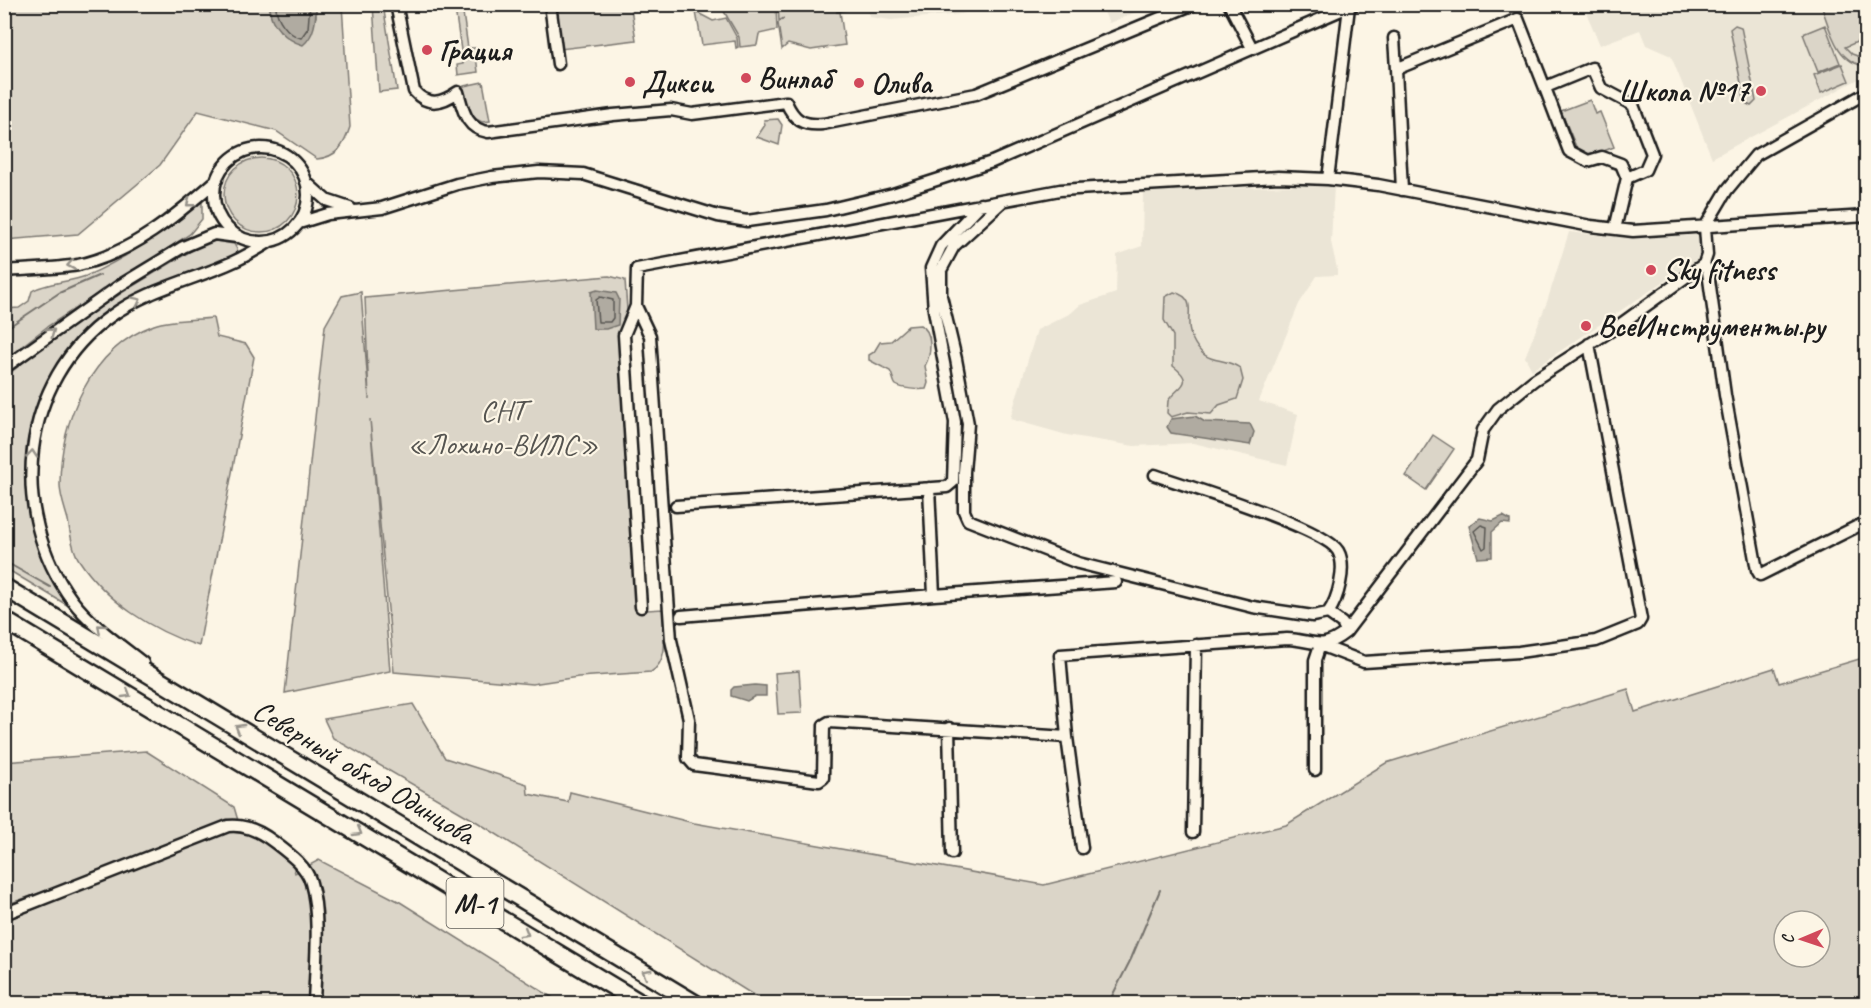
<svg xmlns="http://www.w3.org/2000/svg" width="1871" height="1008" viewBox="0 0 1871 1008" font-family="Caveat,sans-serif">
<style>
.built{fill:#ebe5d6}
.green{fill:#dbd5c8;stroke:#7c7872;stroke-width:1.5;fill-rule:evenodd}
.water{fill:#b0aba1;stroke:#75726c;stroke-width:1.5}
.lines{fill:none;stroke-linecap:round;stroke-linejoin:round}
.shore{stroke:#575551;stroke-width:1.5}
.stream{stroke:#75726c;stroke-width:2}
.minor-casing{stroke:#1c1c1c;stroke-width:15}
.highway-casing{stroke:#1c1c1c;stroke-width:21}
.minor{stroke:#fcf5e5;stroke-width:10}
.highway{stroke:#fcf5e5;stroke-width:16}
.oneway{stroke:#97938b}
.poi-dot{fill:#d1495b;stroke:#fcf5e5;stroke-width:2}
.labels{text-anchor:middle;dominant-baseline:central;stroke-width:4.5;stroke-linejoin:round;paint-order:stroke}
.shield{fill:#fcf5e5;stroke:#5f5d58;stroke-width:1.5}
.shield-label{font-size:28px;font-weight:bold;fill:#1c1c1c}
.poi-label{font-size:30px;font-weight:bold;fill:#1c1c1c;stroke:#fcf5e5;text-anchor:start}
.park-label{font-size:30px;fill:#555450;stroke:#fcf5e5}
.street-label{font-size:30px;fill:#1c1c1c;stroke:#fcf5e5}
</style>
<rect width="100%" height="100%" fill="#fcf5e5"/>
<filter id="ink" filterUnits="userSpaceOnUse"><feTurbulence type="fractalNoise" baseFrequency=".0167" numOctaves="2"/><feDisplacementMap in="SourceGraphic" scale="12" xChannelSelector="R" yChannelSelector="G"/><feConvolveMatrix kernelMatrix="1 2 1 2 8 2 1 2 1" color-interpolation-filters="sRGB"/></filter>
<g filter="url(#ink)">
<!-- built -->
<path class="built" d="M868,5v-1l121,1 -28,9 -70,6 -22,-3z
M1101,5h53l-45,18z
M1583,5h283v70l-154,83 -41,-102 -25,-11 -6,-15 -40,15z
M1311,185l23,1 -3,56 6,27v6l-20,1 -18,28 -40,97 39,13 -11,51 -94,-22 -59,3 -67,-11 -57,-16 27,-89 34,-17 9,-8 36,-12 1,-38 25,-9 1,-54z
M1569,232l59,6 71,-3v23l-167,112 -7,-13 22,-55z"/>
<!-- green -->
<path class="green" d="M453,4l15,1 -6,1 6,42h7l3,24 -20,3 -1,-10 6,-1 -8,-55 -6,1 -1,-4z
M5,5h266l-1,5 10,21 36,-14v-12h26l8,122c-6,19 -13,30 -33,32l-41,-28 -78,-20 -38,54 -82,69 -73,6z
M373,5h10l14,85 -18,2z
M556,5h4l1,5c21,-3 52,-10 70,-1l5,31 -76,9z
M725,5h51l1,25 -18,4 -2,11 -17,2 -1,-10 -17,-29z
M778,5h68l1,5 -11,2h4l5,33 -34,5 -23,-6 -6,5 -4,-26 6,-5 -5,3z
M1821,5h45v33l-21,9 7,7 14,5v7c-30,-3 -36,-37 -45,-61z
M696,12l17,9 13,-3 11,20 1,9 -2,1 -1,-7 -33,4z
M1735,25l6,2 15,74 -5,5 -6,-3 -15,-74z
M1825,25l15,38 -22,9 -15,-38z
M1842,64l7,17 -28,12 -7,-18z
M483,82l7,39 -8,1 -12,-6 -9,-27 3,-3z
M1590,100l5,14 5,-2 14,35 -23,9 -14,-7 -16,-38z
M778,119l4,6 -3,20 -22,-8 8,-12 -1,-5z
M224 195a37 37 0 1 1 74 0a37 37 0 1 1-74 0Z
M202,198v21l-12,15 -142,92 -43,33v-50l14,-1 10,-7 3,-10c12,-8 38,-9 54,-15 44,-19 80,-46 116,-78z
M209,240l25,4 4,7 -5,5c-46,18 -96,33 -135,63 -90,71 -96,210 -21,292l-72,-43v-191l57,-45 61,-40z
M609,276l16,4 22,330 16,-1c0,21 8,50 -12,63l-73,5 -46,7 -138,-12 -24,-253 20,252 -105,22 40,-367 17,-30 19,-4 8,107 -4,-101z
M1174,292c27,8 8,26 18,46 13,29 29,17 48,30l3,12 -6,19 -18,6 -8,9 -23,-2 -17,5 -4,-4 1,-12c9,-15 29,-17 5,-35v-30l-9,-16 1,-23z
M213,318l4,19 29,7 8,13 -55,289c-47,-15 -93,-45 -120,-86 -7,-10 -9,-28 -11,-40 -3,-11 -8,-24 -8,-35 0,-64 30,-136 94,-160 17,-6 40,-5 59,-7z
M920,325c14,6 11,30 5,41l3,17 -2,6c-7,1 -24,0 -30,-4 -3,-3 -3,-10 -6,-14l-21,-11v-5l5,-3 6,-10 11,-1 17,-15z
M1433,435l21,14 -28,41 -20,-14z
M1866,657v347l-1100,-1 -289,-181 -144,-84 -9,-19 89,-15 32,54 82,26 1,10 40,8 2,-10 124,31 350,62 242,-60 100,-62 242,-74 7,23 139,-44 5,15zM1784,921h36v36h-36z
M799,671l3,42 -24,1 -3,-41z
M146,751l88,56 5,17 -3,2 55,32 4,15 24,-13 81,42 161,101h-556v-82l225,-93 -225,77 -1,-143z"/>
<!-- water -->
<path class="water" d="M271,5h45c0,15 -1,30 -13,40 -15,-4 -37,-22 -32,-40z
M597,290l19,3 3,6 -1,26 -12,4h-13l-2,-37z
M1195,416l10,6 45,2 4,8 -4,13 -79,-12 -4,-6 4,-8z
M1503,516l7,4v4l-8,-1 -10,9v25l-14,1 -9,-32 11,-8 13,3z
M755,685l11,1v10h-11l-8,5 -16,-5v-6l3,-3z"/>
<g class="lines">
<!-- shore -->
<path class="shore" d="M276,4c-1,14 12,31 25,34l7,-10 2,-24
M600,297l13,3v18l-3,4h-12l-2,-22z
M1481,525l6,2 -1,20 -3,2 -9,-18z"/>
<!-- stream -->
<path class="stream" d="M4,330l55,-37 41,-18
M4,561l46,26
M1108,1004l23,-45 29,-69"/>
<!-- minor casing -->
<g class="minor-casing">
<path id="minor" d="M396,4l18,87c14,16 28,12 44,1 5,18 8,37 30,40l125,-17 58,-5 21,4 94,-12c8,18 17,24 37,22l153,-30 218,-90
M550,4l8,60
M1229,4l23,44
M1394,38l2,31
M214 195a47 47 0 1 1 94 0a47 47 0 1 1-94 0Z
M1328,179l21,-172
M306,182l20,18 24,8
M1402,190l-6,-121 122,-50 27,69
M1002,202l-48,44 -13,24v26l15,63 12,65 -4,48v39l4,9 110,43 175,44 60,9 15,-3 14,10 4,9
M299,223l29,-9 54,-6 75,-24 35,-7 47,-5 44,2 135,42 29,5 79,-11 67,-16 99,-32 363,-158
M1705,227l22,-37 29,-35 110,-62
M1615,229l12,-51 18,-8 7,-16 -19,-49 -32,-17 -9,-20 -44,18 -3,2 24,63 19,10 14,-4 19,7 6,14
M1704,264l4,8 17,123 32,175 3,5 106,-53
M4,271c25,-2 50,-2 74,-6 53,-11 99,-50 139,-85
M636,306l14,30 21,304 18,79 -1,39 6,7 125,16 4,-3 1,-53 5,-3 238,15
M4,368l115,-82 64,-39 31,-13 23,3
M1155,475c32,11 170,53 183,76 9,16 0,48 -10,62
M929,488l5,107 182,-13
M676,506l271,-19 6,-5 2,-60 -21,-112 -3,-42 10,-22 40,-42
M641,607l-17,-272 12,-29 1,-37 423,-79 218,-13 50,2 50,6 213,41 42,5 233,-15
M681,616l253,-21
M143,663c-24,-19 -52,-38 -71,-63 -65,-88 -52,-220 39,-284 37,-27 83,-36 124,-55 13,-6 24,-13 36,-20
M949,728l3,125
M1315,770v-110l5,-15 44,17 155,-10 77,-11 42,-17 3,-5 -52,-275
M1193,832l3,-187
M1082,848l-15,-111 -7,-82 227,-16c27,1 34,13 59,-7l131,-172 6,-30 15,-21 36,-29 84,-54 86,-62 3,-9 -2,-28
M4,914l224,-88c16,-2 33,6 46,16 13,10 33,24 37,41 10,35 4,84 3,121"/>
</g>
<!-- highway casing -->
<g class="highway-casing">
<path id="highway" d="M4,587l692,417
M4,620l638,384"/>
</g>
<!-- minor -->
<use href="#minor" class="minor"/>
<!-- highway -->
<use href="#highway" class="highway"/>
</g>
<!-- one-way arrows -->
<defs><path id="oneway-chevron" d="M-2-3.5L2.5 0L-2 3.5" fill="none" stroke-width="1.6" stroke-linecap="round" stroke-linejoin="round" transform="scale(1.5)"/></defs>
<g class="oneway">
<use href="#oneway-chevron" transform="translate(190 203) rotate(142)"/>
<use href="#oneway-chevron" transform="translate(71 265) rotate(170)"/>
<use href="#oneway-chevron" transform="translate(137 301) rotate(-26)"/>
<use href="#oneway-chevron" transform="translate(51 332) rotate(-36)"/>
<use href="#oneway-chevron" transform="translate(32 454) rotate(-85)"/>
<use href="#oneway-chevron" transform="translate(101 628) rotate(-138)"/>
<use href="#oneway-chevron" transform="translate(127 694) rotate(31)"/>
<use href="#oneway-chevron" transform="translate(239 728) rotate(-149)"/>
<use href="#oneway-chevron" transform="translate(358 832) rotate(31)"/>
<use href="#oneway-chevron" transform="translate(525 933) rotate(31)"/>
<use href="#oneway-chevron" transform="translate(646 973) rotate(-149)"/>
</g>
</g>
<!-- markers -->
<g class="poi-dot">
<circle cx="427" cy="50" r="6"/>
<circle cx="746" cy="78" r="6"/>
<circle cx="630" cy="82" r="6"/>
<circle cx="859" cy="83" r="6"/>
<circle cx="1761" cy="91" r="6"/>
<circle cx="1651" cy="270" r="6"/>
<circle cx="1586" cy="326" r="6"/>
</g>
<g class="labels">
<!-- shield labels -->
<rect class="shield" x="446.5" y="878" width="57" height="50" rx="4.5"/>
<g class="shield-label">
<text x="475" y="903">М-1</text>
</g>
<!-- poi labels -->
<g class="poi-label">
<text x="439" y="50">Грация</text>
<text x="758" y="78">Винлаб</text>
<text x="642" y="82">Дикси</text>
<text x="871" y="83">Олива</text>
<text x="1749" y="91" text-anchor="end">Школа №17</text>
<text x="1663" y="270">Sky fitness</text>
<text x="1598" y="326">ВсеИнструменты.ру</text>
</g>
<!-- park labels -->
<g class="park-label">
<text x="503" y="410">СНТ<tspan x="503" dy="34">«Лохино-ВИЛС»</tspan></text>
</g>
<!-- street labels -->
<g class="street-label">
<text transform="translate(364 772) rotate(31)">Северный обход Одинцова</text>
</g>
</g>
<!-- margin -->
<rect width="1871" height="1008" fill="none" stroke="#fcf5e5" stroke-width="24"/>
<rect x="12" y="12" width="1847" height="984" fill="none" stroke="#1c1c1c" stroke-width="2" filter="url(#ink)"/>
<!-- north arrow -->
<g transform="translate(1802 939) rotate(268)"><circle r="28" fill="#fcf5e5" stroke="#a29e95" stroke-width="1.5"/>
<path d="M0-4.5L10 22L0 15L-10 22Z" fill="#d1495b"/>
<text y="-9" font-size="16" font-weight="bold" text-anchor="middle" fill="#1c1c1c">С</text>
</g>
</svg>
